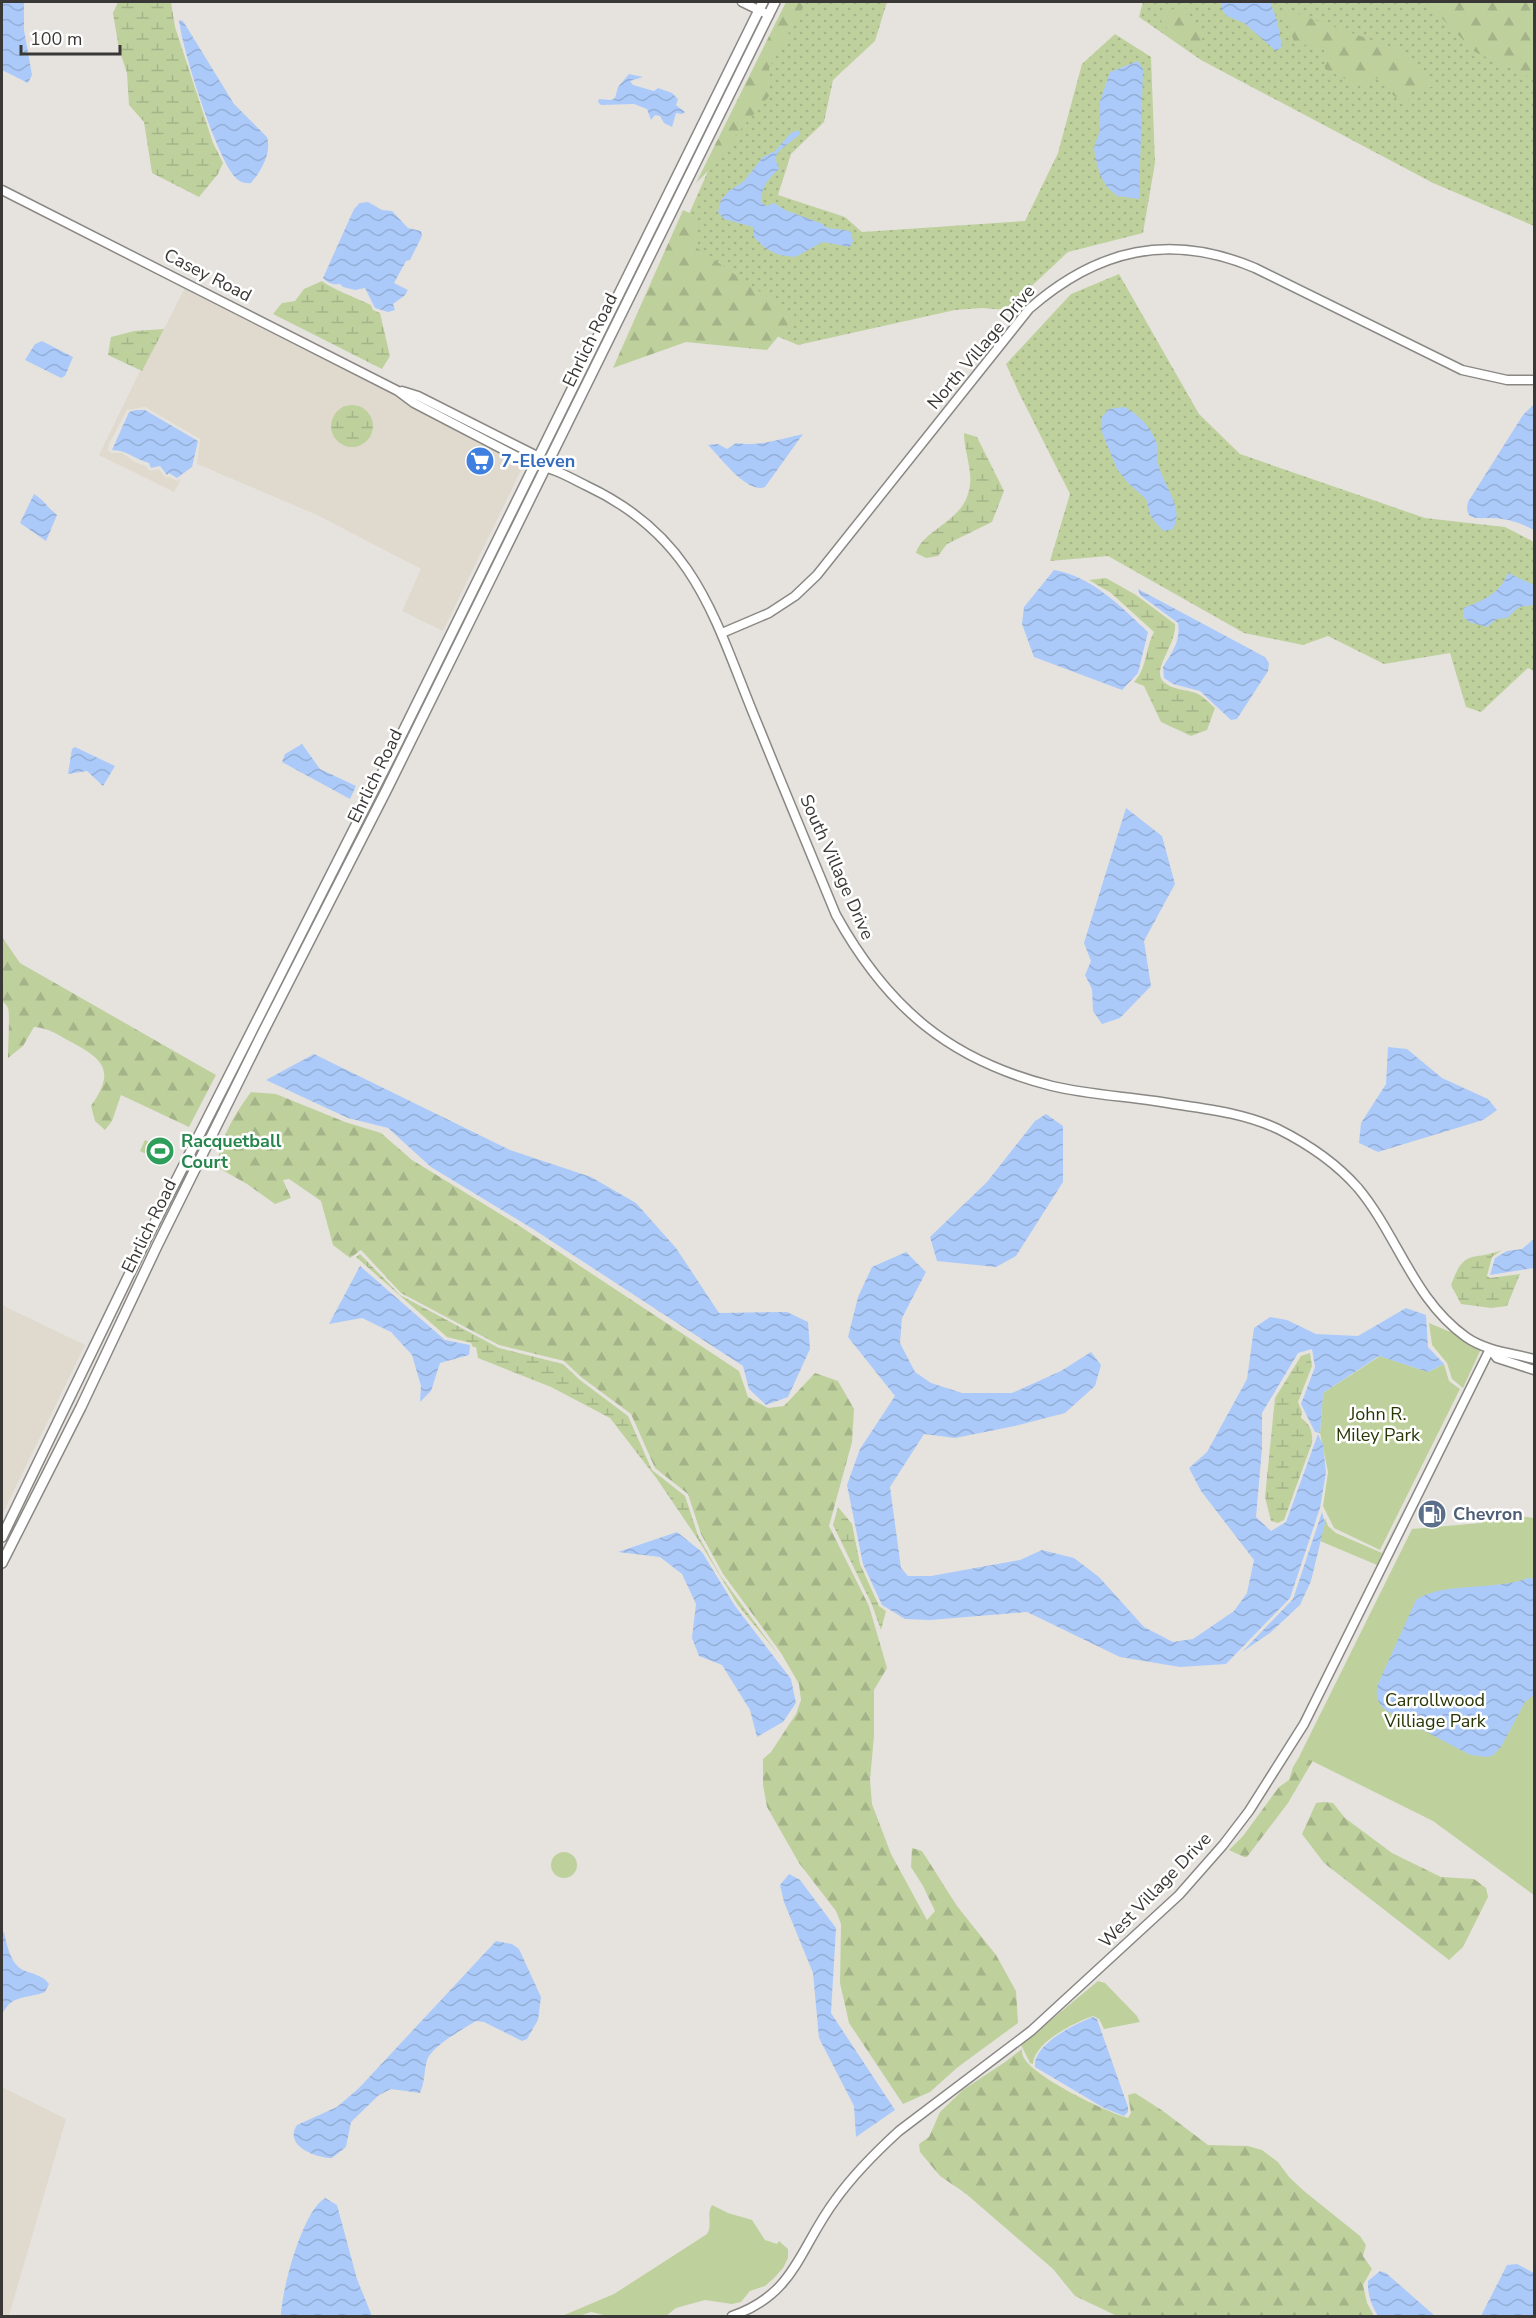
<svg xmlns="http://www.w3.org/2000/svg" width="1536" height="2318" viewBox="0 0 1536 2318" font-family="'Nunito Sans',sans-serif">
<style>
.built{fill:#e0dace}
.grass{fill:url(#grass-dots)}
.forest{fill:url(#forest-firs)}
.wetland{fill:url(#wetland-marsh)}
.green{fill:#bed19d}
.water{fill:url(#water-waves)}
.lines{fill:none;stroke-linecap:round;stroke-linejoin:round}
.tertiary-casing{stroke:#8a8884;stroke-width:11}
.secondary-casing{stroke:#8a8884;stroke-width:12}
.tertiary{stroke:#fff;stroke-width:8}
.secondary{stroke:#fff;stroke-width:9}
.labels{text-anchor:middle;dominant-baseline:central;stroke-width:5;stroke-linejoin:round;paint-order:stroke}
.street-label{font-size:18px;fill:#393836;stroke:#fff}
.shop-label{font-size:18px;font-weight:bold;fill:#366cbe;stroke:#fff;text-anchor:start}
.leisure-label{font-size:18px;font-weight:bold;fill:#27864d;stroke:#fff;text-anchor:start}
.park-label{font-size:18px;fill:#283604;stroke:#fff}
.service-label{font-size:18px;font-weight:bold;fill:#4e5e75;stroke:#fff;text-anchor:start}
</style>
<defs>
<pattern id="grass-dots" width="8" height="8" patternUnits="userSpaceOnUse" patternTransform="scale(1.5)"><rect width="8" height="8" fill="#bed19d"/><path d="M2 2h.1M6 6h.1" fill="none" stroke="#a4b488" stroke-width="1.8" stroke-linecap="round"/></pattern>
<pattern id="forest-firs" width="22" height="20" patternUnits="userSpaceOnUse" patternTransform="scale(1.5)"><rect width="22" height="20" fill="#bed19d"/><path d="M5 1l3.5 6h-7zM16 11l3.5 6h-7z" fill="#a4b488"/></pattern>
<pattern id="wetland-marsh" width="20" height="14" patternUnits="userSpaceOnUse" patternTransform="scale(1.5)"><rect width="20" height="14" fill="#bed19d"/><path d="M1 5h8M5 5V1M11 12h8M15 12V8" fill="none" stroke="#a4b488"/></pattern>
<pattern id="water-waves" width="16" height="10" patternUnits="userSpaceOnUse" patternTransform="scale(1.5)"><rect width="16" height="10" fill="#abcaf9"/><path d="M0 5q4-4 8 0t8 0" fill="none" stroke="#94aed6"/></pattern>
</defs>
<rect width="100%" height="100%" fill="#e6e3df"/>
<!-- built -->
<path class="built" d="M186,286l208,106 130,72 -81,167 -41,-20 19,-42 -104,-54 -120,-51 3,-25 -55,-32 -18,3 -18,34 -1,6 3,3h11l13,9 11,4 4,5 9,-2 7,9 4,-1 7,4 4,-2 -7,13 -75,-37 41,-84h2z
M2,1305l83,40 -83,170z
M2,2087l64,32 -57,197h-7z"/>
<!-- grass -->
<path class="grass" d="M792,2h95l-12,39 -42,39 -9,42 -33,32 -13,41 67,22 17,15 163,-11 33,-68 24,-89 33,-30 36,23 4,106 -12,70 -75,19 -62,58 -24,-2 -27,2 -157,35 -141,-59 51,-115z
M1143,2h338l53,29v195l-101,-43 -232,-123 -62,-43z
M1119,274l80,140 41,40 185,64 80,9 29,15v129l-6,-3 -47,44 -15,-5 -16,-54 -66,11 -56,-28 -25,9 -59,-12 -136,-77 -58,5 20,-67 -51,-101 -13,-29 65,-70z"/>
<!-- forest -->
<path class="forest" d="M786,2h20l-37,66 1,27 -34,40 -14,22 -26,26z
M1426,2h108v77l-59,-27z
M1183,4l20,32 -3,10 -3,2 -19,-7 -20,-24z
M1284,9l113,40 39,37 -26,5 -3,13 -13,-8 -16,-18 -17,9 -36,-18 -1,-19 -15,-7 -13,6z
M683,210l11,5 3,33 98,68 -28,34 -81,-8 -73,26z
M2,937l18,26 196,112 -27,52 -68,-32 -9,26 -7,9 -10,-9 -4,-15c25,-35 13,-47 -22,-65 -12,-7 -21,-13 -35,-14l-11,19 -15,12c0,-9 2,-46 0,-50 -1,-3 -4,-5 -6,-7z
M251,1092l25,2 69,28 36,11 31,27 103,63 224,148 9,26 20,11 16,-2 31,-33 23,8 16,28 -2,33 -23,84 40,80 18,62 -13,22v46l-4,44 2,24 19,50 36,66 8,-9 -12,-25 -12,-19 1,-19 10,3 35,55 39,49 20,36 2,32 -60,44 -28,25 -27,12 -54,-81 -9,-40 1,-59 -5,-13 -37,-48 -32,-56 -4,-22v-26l8,-7 25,-38 5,-14 -2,-16 -18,-31 -58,-79 -22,-40 -13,-40 -33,-26 -24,-54 -50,-37 -17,-16 -65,-16 -98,-52 -40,-43 -11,8 -17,-13 -12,-44 -32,-22 -6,1 8,18 -16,6 -28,-20 -30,-17c3,-29 17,-52 34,-75z
M1316,1729l6,16 -34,58 -41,54h-3l-15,-7 14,-14 36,-49 10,-7 4,-13z
M1324,1802l9,1 12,15 47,35 49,24 33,2 12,9 2,9 -25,50 -14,13 -125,-97 -22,-29 14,-31z
M1022,2049c0,3 0,6 2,9 10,19 82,54 104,60l3,-5 -3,-18 7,-2 28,18 45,34 40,1 14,4 16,12 11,15 15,14 56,45 6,9 -3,11 9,13 -9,16 4,18 7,13h-257l-42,-20 -22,-27 -88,-76 -25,-17 -20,-24 -1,-8 10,-7 11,-25 23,-22 42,-28z"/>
<!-- wetland -->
<path class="wetland" d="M118,2h53l4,25 38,116 10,20 -5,11 -19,23 -47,-24 -8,-51 -15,-17 -2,-32 -8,-24 -6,-36z
M322,281c6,6 39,19 49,24l2,5 7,3 10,43 -8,13 -109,-55 9,-11 13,-2 9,-12z
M164,329l-22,42 -34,-16 3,-18 23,-6z
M331 426a21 21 0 1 1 42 0a21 21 0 1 1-42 0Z
M964,433l13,4 27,54 -12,31 -45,22 -9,12 -12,2 -10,-5c6,-22 44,-31 52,-59 7,-21 -4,-40 -4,-61z
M1106,578l30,17 39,29c2,19 -22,44 -13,56 9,11 28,9 38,15 6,4 10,9 15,13l-8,22 -16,6 -30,-14 -17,-36 -10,-4c13,-13 11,-33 20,-50l-43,-39 -22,-13z
M1502,1250l-10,7 -5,19 3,2 30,-4 -13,32 -16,2 -30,-4 -10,-19c14,-38 20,-23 51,-35z
M360,1254l40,41 99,53 64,16 17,16 48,36 24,54 33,26 13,39 22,40 58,79 -41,-50 -38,-63 -42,-62 -47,-61 -59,-31 -73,-29 -2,-11h-3l-2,-4 -24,-6 -91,-80z
M1310,1353l2,13 -14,36 4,10 -1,6c9,6 12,14 11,25l-28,77 -6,3 -7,-2 -6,-24 10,-99 26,-42z
M838,1507l14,17 8,40 19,42 7,5 -5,19 -9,-25 -39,-80z"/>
<!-- green -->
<path class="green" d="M145,1140l22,11 -6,11 -21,-11z
M1429,1323l31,13 21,13 -18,39 -11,-9 -5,-16 -15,-18z
M1380,1356l48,16 16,-8 5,17 11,8 -80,161 -46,-22 -11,-22 5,-34 -8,-39 3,-40z
M1411,1494l-34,71 -57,-24 5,-23 3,8 8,7 46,20z
M1516,1513l10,4 8,1v377l-101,-74 -133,-66 112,-226 68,-6z
M551 1865a13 13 0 1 1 26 0a13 13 0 1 1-26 0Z
M1098,1981l7,2 32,33 3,6 -36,7 -5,-10 -6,-3c-19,7 -59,26 -60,48l-3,-1 -9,-18z
M712,2205l16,8 24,7 13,20 12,4 2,-3 9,8v9l-5,10 -9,10 -9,8 -15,5 -9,11 -9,2 -27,-4 -29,8 -10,8h-58l-17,-4 -12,4h-17l52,-22 93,-60c6,-10 -1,-19 5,-29z"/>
<!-- water -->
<path class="water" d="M2,2h22v28l8,45 -4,8 -26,-13z
M1222,2h48l7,18 5,27 -6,4 -32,-28 -17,-7 -5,-6z
M179,20l4,1 51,83 33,33c5,16 -6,34 -16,46 -6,1 -12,-1 -16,-6 -19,-21 -53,-128 -56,-157z
M1138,61l5,8 -4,130 -22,-3 -10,-9 -7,-12 -5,-19 -1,-8 6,-18v-29l10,-29z
M629,74l14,3 -13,4 3,4 21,6 4,-3 14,5 6,6 -2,6 9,7 -3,2 -6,-1 -4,14 -8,-4 -4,-7 -5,-1 -4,5 -4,-11 -13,-5 -33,1 -3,-3 1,-3 12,1 4,-2 3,-11z
M798,130l2,4 -21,17 -4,7 4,11c-11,10 -19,19 -17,34l5,3 7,-3 11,7 38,14 2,3c9,3 16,1 26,5l2,9 -3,6 -27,-5 -28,15 -16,-2 -14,-7 -11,-11 -1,-10 -29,-8 -6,-7 3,-12 8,-9 15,-10 19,-24 12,-6 16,-18z
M368,202l14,8 10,1 16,17 13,3 1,5 -12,24 -4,1 -12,22 14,7 -4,6 -11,8 2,6 -7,2 -13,-4 -10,-20 -10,2 -12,-3 -3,-3c-8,1 -12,-1 -17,-6l31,-69 6,-6z
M42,341l31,16 -8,19 -4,2 -36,-18 10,-16z
M1534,404v126c-15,-8 -28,-12 -45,-12 -6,0 -14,1 -19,-2 -4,-4 -3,-9 -2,-14l55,-87z
M1124,407c15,7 25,19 32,34 3,6 0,15 2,23 5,22 27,43 15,65l-10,2 -12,-14 -5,-18 -18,-16 -11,-14 -16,-39 1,-13 7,-8z
M136,410h9l53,31 -6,26 -15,11 -8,-5 -2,2 -7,-9 -9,2 -2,-5c-15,-4 -22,-13 -37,-13l17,-38z
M803,434l-38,53c-18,7 -44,-29 -57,-42l10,-1 9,5 9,-6c23,4 44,-4 67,-9z
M34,494c10,6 14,14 23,21l-11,26 -26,-18z
M1054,570c39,7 66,36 94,62l-10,41 -16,17 -88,-33 -12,-33 2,-17z
M1508,573l26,12v20l-15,2 -12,11 -10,1 -10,8 -18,-5 -5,-4 -1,-10c19,-7 37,-14 45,-35z
M1138,589l127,68 4,6 -1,8 -31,48 -6,1 -31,-29 -27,-7 -9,-6 -1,-11c9,-15 18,-26 15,-44l-38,-28z
M302,744l18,25 36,17 -6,13 -68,-37 3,-8z
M75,747l40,19 -12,20 -16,-15 -19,3 4,-25z
M1126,808l36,28 13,48 -31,57 7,45 -31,32 -18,6 -9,-13 -1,-22 -7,-14 6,-14 -7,-18z
M1388,1047l19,2 35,29 46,21 9,11 -14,10 -105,32 -19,-9 2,-20 25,-39z
M314,1054l196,96 81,27 45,26 40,45 43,65 68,-1 21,10 2,27 -22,48 -22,8 -17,-16 -6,-23 -210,-137 -102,-62 -43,-39 -40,-10 -82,-38z
M1046,1114l17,12v56l-47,74 -20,11 -59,-6 -7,-24 57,-55 48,-61z
M1534,1239v29l-44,7 5,-17 12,-7 15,-2z
M906,1252l20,20 -24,46 -2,25 15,29 16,11 31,10h50l49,-22 30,-19 10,13 -6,21 -30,27 -50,13 -60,12 -31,-4 -34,53 11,81 7,8h23l89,-16 22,-10 32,8 25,19 45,50 29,15 20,-3 41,-28 13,-18 7,-33 -53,-69 -12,-23 18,-16 40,-73 7,-51 16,-11 17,3 29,14 42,2 48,-28 20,7 2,32 16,17 -16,8 -49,-16 -56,37 -3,40 -5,-1 -14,-28 14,-37 -3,-18 -14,4 -36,60v35l-6,69 15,14 15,-9 32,-88 5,11 3,27 -6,36 -30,90 -64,66 -46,3 -60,-10 -93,-45 -97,8 -25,-1 -23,-14 -19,-41 -16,-79 13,-36 35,-53 -47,-59 10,-40 14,-30z
M360,1266l85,74 25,5 -1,10 -29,8 -9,28 -11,11 1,-16 -9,-31 -21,-23 -29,-14 -33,6z
M1322,1512l3,11 -14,58 -11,24 -30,28 -28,19 51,-53z
M677,1532l25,20 33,54 56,73 5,24 -13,19 -26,15 -7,-27 -28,-45 -23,-9 -7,-18 4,-34 -14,-30 -22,-17 -42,-5z
M1528,1578h6v117l-9,7 -24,45 -9,9 -6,1 -16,-2 -83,-44c-10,-8 -12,-15 -9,-27l38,-84c25,-18 81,-9 112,-22z
M789,1874l11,6 36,48 -5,85 64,97 -39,27 -2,-31 -35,-68 -6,-65 -29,-71 -4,-17z
M2,1931l2,1c3,13 6,31 19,38 9,4 20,5 26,14l-4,8c-18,7 -34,2 -43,23z
M496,1941l16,3 7,5 22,48 -3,23 -11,19 -5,2 -38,-19 -8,-1c-13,8 -44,25 -49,39 -3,11 -2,22 -7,33l-29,-4 -12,6 -28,27 -5,25 -14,11c-15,0 -49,-12 -35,-33l40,-18 22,-19z
M1093,2017l4,2 31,88v5l-4,4 -20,-8 -69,-41c-2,-23 40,-43 58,-50z
M325,2198l12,7 20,74 15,37 -91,-1c1,-26 21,-103 44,-117z
M1517,2264l17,9v43h-53l26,-51z
M1380,2271l6,2 49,43h-57c-6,-10 -11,-22 -10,-35z"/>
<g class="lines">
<!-- tertiary casing -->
<g class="tertiary-casing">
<path id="tertiary" d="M742,2l27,13
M2,190l396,201 16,12 119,62c19,2 36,12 54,21 113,53 129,140 173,244 25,62 51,124 76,185 51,92 113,145 216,171 33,8 69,10 103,15 41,7 85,10 123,28 28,14 59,35 80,59 40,48 55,111 108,149 20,14 45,16 68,22
M402,391l16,5 119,60 5,6
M722,633l47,-20 26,-17 22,-21 212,-266c68,-60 141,-77 226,-41l207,102 45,10h27
M1490,1349l7,9 37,12
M732,2316c64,-22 67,-68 104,-117 18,-25 40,-47 63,-68l132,-100 148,-136 44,-50 26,-34 55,-87 186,-375"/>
</g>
<!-- secondary casing -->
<g class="secondary-casing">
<path id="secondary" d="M2,1537l144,-297 248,-490 369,-748
M2,1563l79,-156 76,-161 104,-210 126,-247 388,-787"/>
</g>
<!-- tertiary -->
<use href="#tertiary" class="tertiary"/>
<!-- secondary -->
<use href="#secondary" class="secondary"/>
</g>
<!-- icons -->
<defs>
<g id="supermarket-disc" transform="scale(1.5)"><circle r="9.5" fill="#3f7fe0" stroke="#fff"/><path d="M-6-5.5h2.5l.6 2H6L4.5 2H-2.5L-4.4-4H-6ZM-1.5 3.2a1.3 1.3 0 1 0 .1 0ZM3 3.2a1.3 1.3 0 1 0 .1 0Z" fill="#fff"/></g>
<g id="stadium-disc" transform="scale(1.5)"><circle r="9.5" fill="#2e9e5b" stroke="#fff"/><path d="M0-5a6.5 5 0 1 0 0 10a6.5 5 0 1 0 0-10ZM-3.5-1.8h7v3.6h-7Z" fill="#fff"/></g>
<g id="fuel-disc" transform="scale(1.5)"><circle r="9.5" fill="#5c6f8a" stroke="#fff"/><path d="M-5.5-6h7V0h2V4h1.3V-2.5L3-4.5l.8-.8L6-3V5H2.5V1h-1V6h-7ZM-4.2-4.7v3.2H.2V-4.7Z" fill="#fff"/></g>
</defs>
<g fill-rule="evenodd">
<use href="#supermarket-disc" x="480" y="461"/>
<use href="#stadium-disc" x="160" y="1151"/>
<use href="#fuel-disc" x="1432" y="1514"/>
</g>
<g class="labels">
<!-- street labels -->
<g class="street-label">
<text transform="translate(208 275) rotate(27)">Casey Road</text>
<text transform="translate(590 340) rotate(-64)">Ehrlich Road</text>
<text transform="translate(981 347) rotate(-50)">North Village Drive</text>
<text transform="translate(375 776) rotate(-64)">Ehrlich Road</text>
<text transform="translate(837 867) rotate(66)">South Village Drive</text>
<text transform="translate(149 1226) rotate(-64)">Ehrlich Road</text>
<text transform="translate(1155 1890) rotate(-46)">West Village Drive</text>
</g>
<!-- shop labels -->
<g class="shop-label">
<text x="501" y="461">7-Eleven</text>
</g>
<!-- leisure labels -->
<g class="leisure-label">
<text x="181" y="1141">Racquetball<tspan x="181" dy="21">Court</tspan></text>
</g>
<!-- park labels -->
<g class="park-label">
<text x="1378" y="1414">John R.<tspan x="1378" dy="21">Miley Park</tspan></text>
<text x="1435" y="1700">Carrollwood<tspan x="1435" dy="21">Villiage Park</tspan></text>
</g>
<!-- service labels -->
<g class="service-label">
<text x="1453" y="1514">Chevron</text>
</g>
</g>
<!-- border -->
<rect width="1536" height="2318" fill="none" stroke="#393836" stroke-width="6"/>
<!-- scale -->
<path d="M21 45v9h99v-9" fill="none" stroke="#393836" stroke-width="3"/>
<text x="30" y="45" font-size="18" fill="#393836" stroke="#ffffff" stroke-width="4.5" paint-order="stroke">100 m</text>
</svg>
